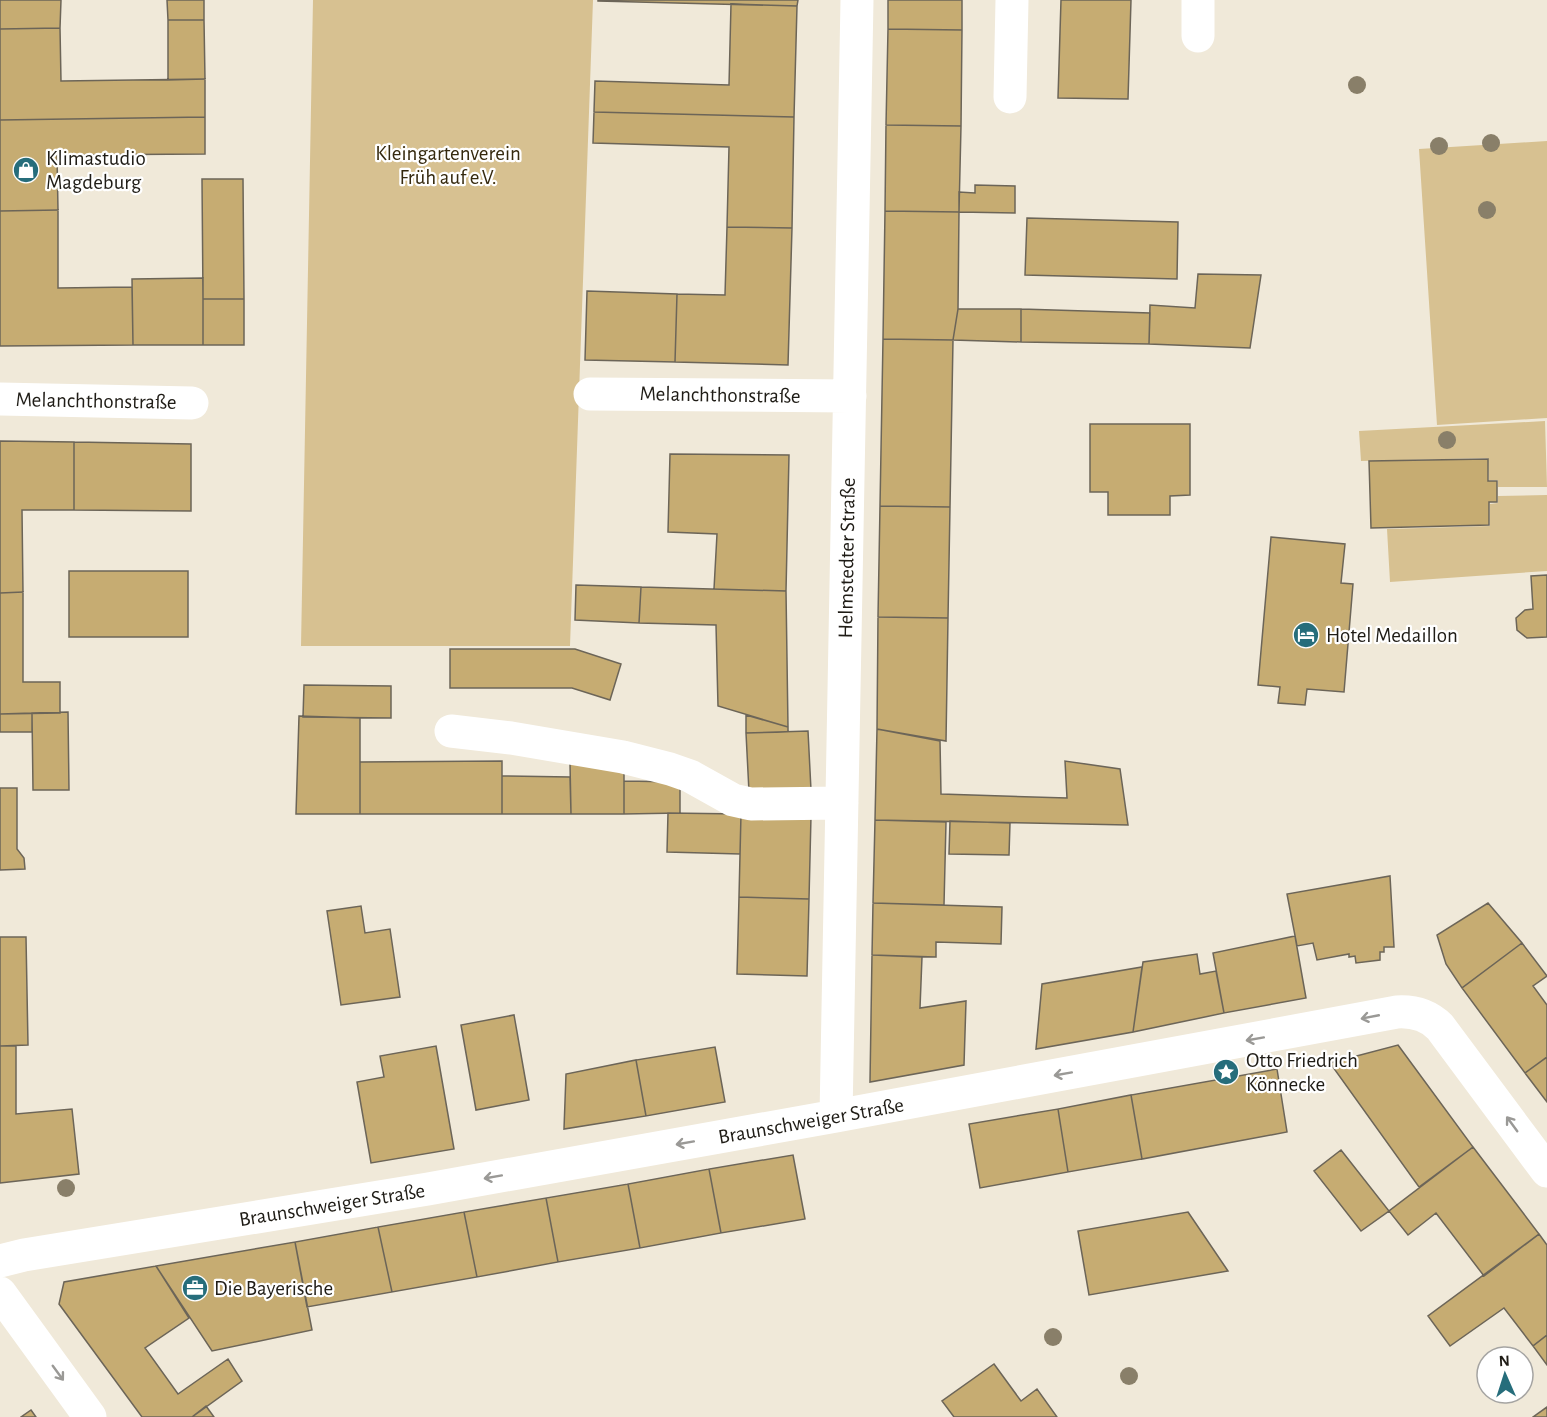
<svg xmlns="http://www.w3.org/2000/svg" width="1547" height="1417" viewBox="0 0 1547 1417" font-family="'Alegreya Sans',sans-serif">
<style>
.green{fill:#d7c191}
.building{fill:#c6ac72;stroke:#6c6558;stroke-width:1.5}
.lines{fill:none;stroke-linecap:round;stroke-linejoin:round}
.minor{stroke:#fff;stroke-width:33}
.tree{fill:#897f69}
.oneway{stroke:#9a9996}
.labels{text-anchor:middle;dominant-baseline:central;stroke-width:4.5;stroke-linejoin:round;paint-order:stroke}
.park-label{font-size:21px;fill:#35290e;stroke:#fff}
.poi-label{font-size:21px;fill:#1f1c16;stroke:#fff;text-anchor:start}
.street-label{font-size:21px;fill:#1f1c16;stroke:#fff}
</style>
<rect width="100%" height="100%" fill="#f0e9d9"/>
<!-- green -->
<path class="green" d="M313,0h280l-23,646h-269z
M1547,141v277l-110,7 -18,-276z
M1545,421l2,66h-49v-7h-9l-1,-22 -127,3 -2,-30z
M1547,495v76l-157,11 -3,-53 103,-3v-22l8,-1v-7z"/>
<!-- building -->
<path class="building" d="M0,0h61l-1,28 -60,1z
M167,0h37v20h-36z
M598,0h200l-1,6 -199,-5z
M888,0h74v30l-74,-1z
M1061,0h70l-3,99 -70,-1z
M731,4l66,2 -3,111 -200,-5 1,-31 134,4z
M168,20h36l1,59 -37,1z
M60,28l1,53 144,-2v38l-205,3v-91z
M888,29l74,1 -1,96 -75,-1z
M594,112l200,5 -2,111 -65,-1 2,-80 -136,-4z
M205,117v37l-148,1 1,55 -58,1v-91z
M886,125l75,1 -2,86 -74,-1z
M202,179h41l1,120h-41z
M975,185l40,1v27l-56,-1v-20l16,1z
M58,210v78l74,-1 1,58 -133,1v-135z
M885,211l74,1 -1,97 -5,31 -70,-1z
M1027,218l151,4 -1,57 -152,-4z
M727,227l65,1 -4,137 -113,-3 2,-68 48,1z
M1198,274l63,1 -11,73 -101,-4 1,-39 45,3z
M203,278v67h-70l-1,-66z
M587,291l90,3 -2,68 -90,-2z
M203,299h41v46h-41z
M958,309h63v33l-68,-2z
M1021,309l129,4 -1,31 -128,-2z
M883,339l70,1 -3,167 -70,-1z
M1090,424h100v71l-20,1v19h-62v-23h-18z
M0,441l74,1v68h-52l1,82 -23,1z
M74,442l117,2v67l-117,-1z
M670,454l119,1 -3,136 -72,-2 3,-55 -49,-2z
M1488,459v22h9v21h-8v23l-118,3 -2,-67z
M880,506l70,1 -2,111 -70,-1z
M1271,537l74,7 -4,39 12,1 -9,108 -37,-3 -2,16 -27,-2 2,-16 -22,-2z
M69,571h119v66h-119z
M1547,575v62l-20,1 -10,-8 -1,-12 9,-8 8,-1 -2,-33z
M576,585l65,2 -2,36 -64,-3z
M641,587l145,4 2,136 -70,-21 -2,-81 -77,-2z
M23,592v90h37v31l-60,1v-121z
M878,617l70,1 -2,123 -69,-12z
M450,649h125l46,15 -11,36 -38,-12h-122z
M304,685l87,1v32l-88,-1z
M68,712l1,78h-36l-1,-77z
M32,713v19h-32v-18z
M746,715l42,12v5l-42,1z
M299,716l61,2v96h-64z
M877,729l63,12 1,53 126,4 -2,-37 55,8 8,56 -253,-5z
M808,731l3,59 -62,2 -3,-59z
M502,761v53h-142v-52z
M624,762v52h-53l-1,-51z
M502,776l68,1 1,37h-69z
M624,781l56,1v31l-56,1z
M0,788h17v61l7,9 1,11 -25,1z
M668,813l73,1 -1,40 -73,-2z
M741,814l70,2 -2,83 -70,-2z
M875,820l71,2 -2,83 -71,-2z
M950,821l60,2 -1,32 -60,-1z
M1390,876l4,71h-10v5h-4v8l-24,3 -1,-7 -6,1v-3l-32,6 -4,-17 -16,3 -10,-52z
M739,897l70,2 -2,77 -70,-2z
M873,903l129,4 -1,37 -65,-2v15l-64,-2z
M1488,903l34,40 -60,45 -16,-24 -9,-29z
M361,906l4,27 25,-4 10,68 -59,8 -14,-94z
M1295,936l11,62 -82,15 -11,-60z
M0,937h26l2,108 -28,1z
M1522,943l25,33 -14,10 14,19v52l-22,16 -63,-85z
M1197,954l3,20 16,-3 8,42 -91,19 10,-70z
M872,955l50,2 -2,51 46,-7 -2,64 -94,17z
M1142,967l-9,65 -97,17 6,-65z
M514,1015l15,85 -53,10 -15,-85z
M1398,1045l75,102 -54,40 -89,-124z
M0,1046h16v68l56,-5 7,65 -79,9z
M436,1046l18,103 -83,14 -14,-81 27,-5 -4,-21z
M715,1047l10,55 -79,14 -10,-56z
M1547,1057v45l-22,-29z
M636,1060l10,56 -82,13 2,-55z
M1277,1069l10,63 -145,27 -11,-64z
M1131,1095l11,64 -74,13 -10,-63z
M1058,1109l10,63 -88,16 -11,-64z
M1473,1147l66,87 -55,42 -48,-63 -28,22 -19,-24z
M1341,1150l48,61 -28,20 -47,-60z
M793,1155l12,64 -84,14 -12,-64z
M709,1169l12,64 -81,15 -12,-64z
M628,1184l12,64 -82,14 -12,-64z
M546,1198l12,64 -81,15 -13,-65z
M464,1212l13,65 -85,15 -14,-65z
M1188,1212l40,59 -139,24 -11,-64z
M378,1227l14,65 -85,15 -12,-65z
M1539,1234l8,11v90l-14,11 -29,-38 -54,38 -22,-30z
M295,1242l17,88 -100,21 -56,-85z
M156,1266l33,52 -44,30 33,46 50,-35 14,22 -50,36h-50l-83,-113 5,-22z
M1547,1335v30l-14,-19z
M994,1364l27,37 16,-12 20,28h-103l-12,-16z
M206,1406l8,11h-22z
M1547,1407v10h-14z
M31,1410l5,7h-15z"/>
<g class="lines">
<!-- minor -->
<path class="minor" d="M1198,36v-36
M1010,97l2,-97
M590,394l260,2
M0,399l192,4
M451,731l60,7 112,19 47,12 20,7 43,24 18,4 91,-1
M836,1116l21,-1116
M0,1261l24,-6 404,-66 408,-73 561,-104c17,-1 31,3 43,15l107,144
M0,1293l90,124"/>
</g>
<!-- trees -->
<g class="tree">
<circle cx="1357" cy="85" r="9"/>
<circle cx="1491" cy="143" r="9"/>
<circle cx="1439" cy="146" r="9"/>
<circle cx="1487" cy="210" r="9"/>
<circle cx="1447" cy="440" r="9"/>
<circle cx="66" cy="1188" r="9"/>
<circle cx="1053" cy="1337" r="9"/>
<circle cx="1129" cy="1376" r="9"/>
</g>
<!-- one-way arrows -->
<defs><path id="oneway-shaft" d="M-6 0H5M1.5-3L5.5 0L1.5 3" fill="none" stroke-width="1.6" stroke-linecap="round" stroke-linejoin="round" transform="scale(1.5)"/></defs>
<g class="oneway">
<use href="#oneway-shaft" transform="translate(1370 1017) rotate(169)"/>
<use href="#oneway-shaft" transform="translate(1255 1039) rotate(170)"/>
<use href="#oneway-shaft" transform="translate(1063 1074) rotate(170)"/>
<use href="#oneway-shaft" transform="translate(1512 1124) rotate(-126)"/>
<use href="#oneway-shaft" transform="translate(685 1143) rotate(170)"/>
<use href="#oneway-shaft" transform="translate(493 1177) rotate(170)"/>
<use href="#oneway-shaft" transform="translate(58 1373) rotate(54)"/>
</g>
<!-- icons -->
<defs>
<g id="shop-disc" transform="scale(1.35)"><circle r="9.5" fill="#266d7b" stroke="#fff"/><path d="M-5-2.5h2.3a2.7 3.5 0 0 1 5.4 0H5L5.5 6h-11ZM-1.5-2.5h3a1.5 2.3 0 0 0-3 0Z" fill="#fff"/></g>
<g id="hotel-disc" transform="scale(1.35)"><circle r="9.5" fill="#266d7b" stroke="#fff"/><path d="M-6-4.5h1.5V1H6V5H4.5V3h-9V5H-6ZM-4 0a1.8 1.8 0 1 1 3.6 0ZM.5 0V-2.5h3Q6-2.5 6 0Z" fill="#fff"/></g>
<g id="sight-disc" transform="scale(1.35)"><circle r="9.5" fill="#266d7b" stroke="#fff"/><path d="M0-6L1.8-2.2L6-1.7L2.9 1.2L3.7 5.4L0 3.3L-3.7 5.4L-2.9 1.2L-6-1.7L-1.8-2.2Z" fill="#fff"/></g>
<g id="office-disc" transform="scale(1.35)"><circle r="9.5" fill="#266d7b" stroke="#fff"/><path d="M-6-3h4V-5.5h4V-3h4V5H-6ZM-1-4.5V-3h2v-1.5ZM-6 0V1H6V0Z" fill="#fff"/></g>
</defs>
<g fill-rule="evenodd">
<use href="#shop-disc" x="26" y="170"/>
<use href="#hotel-disc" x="1306" y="635"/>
<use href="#sight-disc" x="1226" y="1072"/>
<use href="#office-disc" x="195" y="1288"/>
</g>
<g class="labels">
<!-- park labels -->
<g class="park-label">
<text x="448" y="153">Kleingartenverein<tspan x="448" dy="24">Früh auf e.V.</tspan></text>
</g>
<!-- poi labels -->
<g class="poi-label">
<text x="46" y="158">Klimastudio<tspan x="46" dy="24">Magdeburg</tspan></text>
<text x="1326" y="635">Hotel Medaillon</text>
<text x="1246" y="1060">Otto Friedrich<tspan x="1246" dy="24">Könnecke</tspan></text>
<text x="214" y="1288">Die Bayerische</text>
</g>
<!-- street labels -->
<g class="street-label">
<text transform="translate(720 395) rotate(1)">Melanchthonstraße</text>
<text transform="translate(96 401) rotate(1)">Melanchthonstraße</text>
<text transform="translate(847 558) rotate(-89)">Helmstedter Straße</text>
<text transform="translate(811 1121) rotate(-10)">Braunschweiger Straße</text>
<text transform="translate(332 1205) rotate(-9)">Braunschweiger Straße</text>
</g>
</g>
<!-- north arrow -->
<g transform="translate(1505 1375) rotate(357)"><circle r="28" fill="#ffffff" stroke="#a5a4a2" stroke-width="1.5"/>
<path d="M0-4.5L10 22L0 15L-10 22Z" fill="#266d7b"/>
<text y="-9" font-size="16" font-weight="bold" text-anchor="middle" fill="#1f1c16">N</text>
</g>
</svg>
